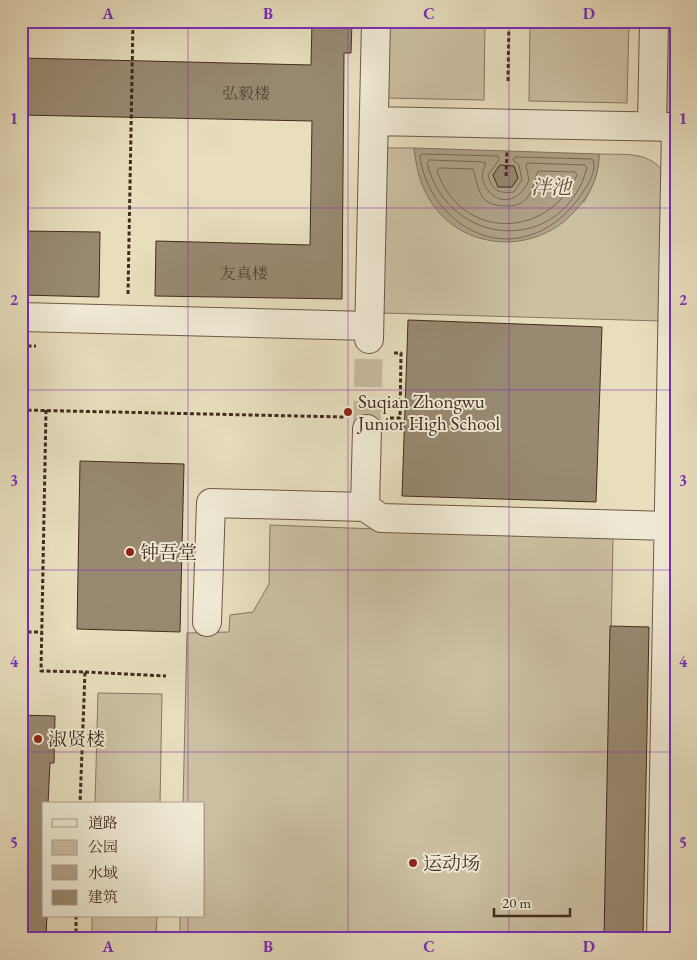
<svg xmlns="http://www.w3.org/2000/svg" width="697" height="960" viewBox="0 0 697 960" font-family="'EB Garamond','Noto Serif SC',serif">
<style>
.green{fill:#ccc0a3;stroke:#877660}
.water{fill:#b0a188;stroke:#84725e;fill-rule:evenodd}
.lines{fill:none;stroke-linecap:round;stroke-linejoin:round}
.shore{stroke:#796653;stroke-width:1}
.building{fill:#988971;stroke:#422c1e}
.minor-tunnel{stroke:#c7ba9e;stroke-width:28;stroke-dasharray:28 14;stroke-linecap:butt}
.minor-casing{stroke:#6c5846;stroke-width:30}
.path{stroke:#422c1e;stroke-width:3;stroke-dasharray:4 2.5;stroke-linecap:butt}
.minor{stroke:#f0ead5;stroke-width:28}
.grid{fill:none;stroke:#7b2cbf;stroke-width:1;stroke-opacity:0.55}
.poi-dot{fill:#8f2418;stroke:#f0ead5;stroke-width:2}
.labels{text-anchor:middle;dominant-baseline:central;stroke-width:4;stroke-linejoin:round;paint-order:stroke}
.number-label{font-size:16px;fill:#584333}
.poi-label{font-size:19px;fill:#422c1e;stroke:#f0ead5;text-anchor:start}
.water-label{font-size:20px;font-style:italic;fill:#5e4938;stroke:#f0ead5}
.neatline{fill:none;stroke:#7b2cbf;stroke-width:2}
.grid-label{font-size:16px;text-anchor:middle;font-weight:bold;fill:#7b2cbf}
</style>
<rect width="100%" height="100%" fill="#e8debe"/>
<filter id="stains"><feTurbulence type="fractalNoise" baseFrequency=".004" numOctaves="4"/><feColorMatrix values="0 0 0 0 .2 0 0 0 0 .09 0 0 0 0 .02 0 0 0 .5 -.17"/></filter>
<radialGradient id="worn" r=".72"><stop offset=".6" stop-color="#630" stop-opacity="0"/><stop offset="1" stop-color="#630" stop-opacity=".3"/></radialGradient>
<!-- green -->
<path class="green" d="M389,21h96l-1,79 -97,-2z
M530,21h99l-2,82 -98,-2z
M668,21h8v95h-10z
M386,148h28c4,32 14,55 38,75l132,-21c9,-16 15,-29 15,-48 25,1 52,-4 66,21l-5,146 -278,-8z
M270,525l343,13 -8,401h-425v-23h24v-112h-21l4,-171 42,-1 1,-17 23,-3 16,-28z
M98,693l64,1 -2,110h-65z
M92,916h65l-1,23h-64z"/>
<!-- water -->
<path class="water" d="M414,148l185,6c0,23 -9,41 -25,58 -43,47 -123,38 -150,-23 -6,-13 -8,-26 -10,-41zM500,165l14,1 4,12 -6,9h-14l-5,-12z"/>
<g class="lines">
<!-- shore -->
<path class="shore" d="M423,154l75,2 1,4 -11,15c4,15 10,19 26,17l8,-12 -3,-15 -6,-5 2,-3 77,2c5,6 0,18 -4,25 -15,26 -38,49 -70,54 -49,8 -93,-36 -98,-82z
M430,160l55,2c1,6 -5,11 -2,19 10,26 36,24 46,-1l-3,-14 1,-3 58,2 2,3c-24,87 -138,82 -160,-5z
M440,168l33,1c7,23 5,37 35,37 7,0 13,-2 18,-7 8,-9 8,-19 12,-28l37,1 2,3c-30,65 -116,66 -140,-4z"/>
</g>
<!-- building -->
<path class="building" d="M312,21h40l-1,32h-7l-2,246 -187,-3 1,-55 154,4 2,-124 -291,-6v-57l290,7z
M500,165l14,1 4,12 -6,9h-14l-5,-12z
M21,231l79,1 -1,65 -78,-2z
M408,320l194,7 -6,175 -194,-6z
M80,461l104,3 -4,168 -103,-3z
M610,626l39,1 -6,312h-39z
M21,715l34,1 -1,47h-4l-2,41h-4v112h3l-1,20 -25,-1z"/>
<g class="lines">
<!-- minor-tunnel -->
<path class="minor-tunnel" d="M367,429l2,-90"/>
<!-- minor casing -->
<g class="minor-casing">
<path id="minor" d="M374,121l302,6
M652,126l2,-105
M21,317l348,9
M369,339l7,-318
M365,507l2,-78
M207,622l4,-119 154,4 16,11 288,8
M661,939l15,-812"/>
</g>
<!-- path -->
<path class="path" d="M508,81l1,-60
M506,176l1,-26
M128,294l5,-273
M21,346h15
M21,410l323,7
M46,410l-5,261 44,1 -5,132
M390,418h10l1,-65h-9
M21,632h21
M85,672l81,4
M76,939v-23"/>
<!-- minor -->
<use href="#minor" class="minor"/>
</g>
<!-- grid -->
<path class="grid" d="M188,21v783M348,21v918M509,21v918M21,208h655M21,390h655M21,570h655M21,752h655M188,916v23"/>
<!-- markers -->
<g class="poi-dot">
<circle cx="348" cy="412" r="5"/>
<circle cx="130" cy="552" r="5"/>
<circle cx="38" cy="739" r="5"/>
<circle cx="413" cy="863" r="5"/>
</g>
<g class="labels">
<!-- number labels -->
<g class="number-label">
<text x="246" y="93">弘毅楼</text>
<text x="244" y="273">友真楼</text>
</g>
<!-- poi labels -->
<g class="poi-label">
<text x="358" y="401">Suqian Zhongwu<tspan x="358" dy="22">Junior High School</tspan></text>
<text x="140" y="552">钟吾堂</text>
<text x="48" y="739">淑贤楼</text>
<text x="423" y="863">运动场</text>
</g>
<!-- water labels -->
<g class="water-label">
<text x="551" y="187">泮池</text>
</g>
</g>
<!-- margin -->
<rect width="697" height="960" fill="none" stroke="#e8debe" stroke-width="55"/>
<!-- legend -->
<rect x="42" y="802" width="162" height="115" fill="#f0ead5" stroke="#aa9e8c"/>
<rect x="52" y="819" width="25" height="8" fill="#f0ead5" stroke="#aa9e8c"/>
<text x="88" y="828" font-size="15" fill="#422c1e">道路</text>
<rect x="52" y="840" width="25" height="15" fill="#ccc0a3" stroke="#aa9e8c"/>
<text x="88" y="852" font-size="15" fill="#422c1e">公园</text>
<rect x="52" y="865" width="25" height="15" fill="#b0a188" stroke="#aa9e8c"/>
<text x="88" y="878" font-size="15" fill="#422c1e">水域</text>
<rect x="52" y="890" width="25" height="15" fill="#988971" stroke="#aa9e8c"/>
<text x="88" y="902" font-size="15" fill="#422c1e">建筑</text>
<!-- scale -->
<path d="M494 908v8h76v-8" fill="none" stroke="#422c1e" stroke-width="2.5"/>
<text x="502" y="908" font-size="15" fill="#422c1e" stroke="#f0ead5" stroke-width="4" paint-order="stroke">20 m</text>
<rect x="28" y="28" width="642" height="904" class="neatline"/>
<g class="grid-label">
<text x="108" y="19">A</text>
<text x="268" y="19">B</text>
<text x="429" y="19">C</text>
<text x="589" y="19">D</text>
<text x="14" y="124">1</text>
<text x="683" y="124">1</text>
<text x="14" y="305">2</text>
<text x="683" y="305">2</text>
<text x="14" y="486">3</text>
<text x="683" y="486">3</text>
<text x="14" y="667">4</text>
<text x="683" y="667">4</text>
<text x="14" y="848">5</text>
<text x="683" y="848">5</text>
<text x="108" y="952">A</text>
<text x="268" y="952">B</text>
<text x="429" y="952">C</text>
<text x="589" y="952">D</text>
</g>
<rect width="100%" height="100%" filter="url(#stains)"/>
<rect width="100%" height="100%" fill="url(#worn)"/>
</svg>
